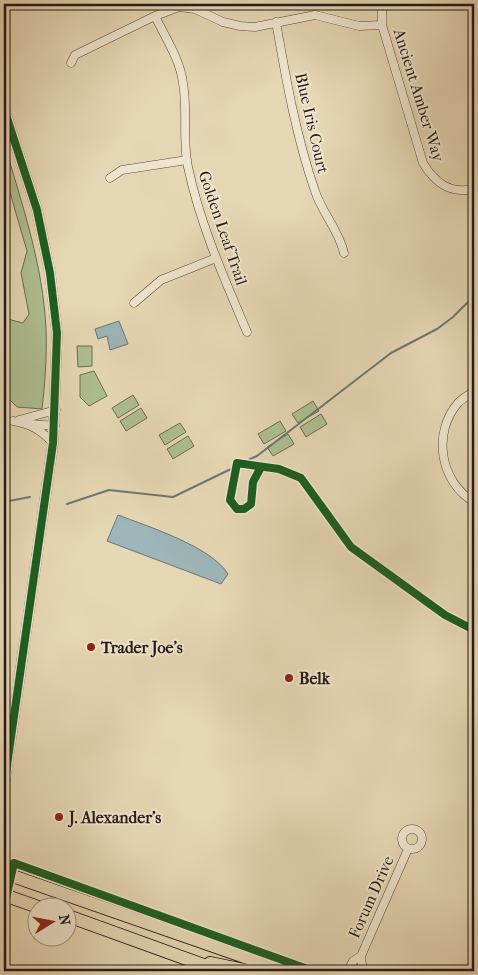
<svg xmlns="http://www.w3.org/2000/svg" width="478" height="975" viewBox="0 0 478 975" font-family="'IM FELL French Canon',serif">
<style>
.green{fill:#aebf92;stroke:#6a6c53}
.water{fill:#9db6b9;stroke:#6d7777}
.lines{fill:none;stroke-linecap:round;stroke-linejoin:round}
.stream{stroke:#6d7777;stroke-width:2}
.minor-casing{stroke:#56483c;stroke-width:9}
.tertiary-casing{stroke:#56483c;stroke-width:11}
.trunk-casing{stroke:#261914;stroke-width:14}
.minor{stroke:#efe5ce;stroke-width:8}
.tertiary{stroke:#efe5ce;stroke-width:9}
.trunk{stroke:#e6d7b4;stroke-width:12}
.cycleway-casing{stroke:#efe5ce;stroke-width:11}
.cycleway{stroke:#1b5e20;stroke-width:8}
.poi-dot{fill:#8f2418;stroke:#efe5ce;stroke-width:2}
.labels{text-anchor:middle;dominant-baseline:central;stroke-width:4;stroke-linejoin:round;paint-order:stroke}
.street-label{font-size:16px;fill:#261914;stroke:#efe5ce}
.poi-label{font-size:16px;font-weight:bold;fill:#261914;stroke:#efe5ce;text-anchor:start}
</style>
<rect width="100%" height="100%" fill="#e6d7b4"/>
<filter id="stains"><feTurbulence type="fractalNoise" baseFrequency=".004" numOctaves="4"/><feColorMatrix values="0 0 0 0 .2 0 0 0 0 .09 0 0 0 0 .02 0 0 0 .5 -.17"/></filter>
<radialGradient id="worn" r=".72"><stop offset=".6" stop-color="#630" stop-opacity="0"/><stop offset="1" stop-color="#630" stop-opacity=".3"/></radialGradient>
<!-- green -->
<path class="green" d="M4,143c18,61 39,122 42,186 1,27 -1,54 -4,80l-25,-2 -13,-13v-76l19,5 6,-9 -8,-41 6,-22 -23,-79z
M77,346h15v20l-14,1z
M94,371l13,25 -18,10 -9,-9v-22z
M133,395l6,10 -21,13 -6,-10z
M313,401l6,10 -21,12 -6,-9z
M141,408l6,10 -21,13 -6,-10z
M321,414l6,10 -21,13 -6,-10z
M280,421l6,10 -22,13 -6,-10z
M180,423l6,9 -21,13 -6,-10z
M288,434l6,10 -21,12 -6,-9z
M188,436l6,10 -21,13 -6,-10z"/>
<!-- water -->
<path class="water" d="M119,321l9,23 -18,6 -3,-14 -9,3 -3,-10z
M118,515c29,11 94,32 110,59l-7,10 -114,-43z"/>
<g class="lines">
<!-- stream -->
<path class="stream" d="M246,461l11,-5 134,-103 46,-24 16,-12 21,-21
M67,504l42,-14 64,7 60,-29
M4,505l5,-4 21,-4"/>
<!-- minor casing -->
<g class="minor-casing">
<path id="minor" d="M382,4v21l41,138c12,20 27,31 51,26
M155,16c10,21 25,43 28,67 5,27 -1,56 5,84 12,57 36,111 59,165
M276,22c10,57 20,114 39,169 7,22 24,39 29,62
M71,63l4,-8 80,-39 24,-9 16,2 28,13 17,4 15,1 60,-12 44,11 23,-1
M110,178l12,-8 65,-10
M134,303l27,-23 55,-22
M474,391c-5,4 -11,7 -16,12 -26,30 -18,79 16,99
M19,420l37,-10
M13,421c18,3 28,9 40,22
M31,424l24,2
M261,467l-8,15 -2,22 -7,5h-7l-7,-9 7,-37 42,6 22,9 50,69 94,68 29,15
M402 839a10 10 0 1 1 20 0a10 10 0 1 1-20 0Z
M348,971l5,-10 8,-5 47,-107
M360,971l2,-6 -1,-9"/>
</g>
<!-- tertiary casing -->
<g class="tertiary-casing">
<path id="tertiary" d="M4,109l33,101 13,63 7,60 -4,110 -49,343"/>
</g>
<!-- trunk casing -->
<g class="trunk-casing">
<path id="trunk" d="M4,873l281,98
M4,895l37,13
M68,916l152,55
M210,963l39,8"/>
</g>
<!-- minor -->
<use href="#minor" class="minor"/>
<!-- tertiary -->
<use href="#tertiary" class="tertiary"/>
<!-- trunk -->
<use href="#trunk" class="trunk"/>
<!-- cycleway casing -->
<g class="cycleway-casing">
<path id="cycleway" d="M4,109l33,101 13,63 7,60 -4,110 -49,343
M261,467l-8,15 -2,22 -7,5h-7l-7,-9 7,-37 42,6 22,9 50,69 94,68 29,15
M4,907l10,-44 299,108"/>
</g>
<!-- cycleway -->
<use href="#cycleway" class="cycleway"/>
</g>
<!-- markers -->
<g class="poi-dot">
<circle cx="91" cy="647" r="5"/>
<circle cx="289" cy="678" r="5"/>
<circle cx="59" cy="817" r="5"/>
</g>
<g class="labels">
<!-- street labels -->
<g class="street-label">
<text transform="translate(419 95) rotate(73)">Ancient Amber Way</text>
<text transform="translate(312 123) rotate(77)">Blue Iris Court</text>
<text transform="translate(223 228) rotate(71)">Golden Leaf Trail</text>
<text transform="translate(371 897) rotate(-66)">Forum Drive</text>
</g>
<!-- poi labels -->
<g class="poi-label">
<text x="101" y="647">Trader Joe's</text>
<text x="299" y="678">Belk</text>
<text x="69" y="817">J. Alexander's</text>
</g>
</g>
<!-- margin -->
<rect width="478" height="975" fill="none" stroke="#e6d7b4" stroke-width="20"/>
<rect x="5" y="5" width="468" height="965" fill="none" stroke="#261914" stroke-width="2.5"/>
<rect x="10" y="10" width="458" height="955" fill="none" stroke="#261914"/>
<!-- north arrow -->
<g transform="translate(52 922) rotate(80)"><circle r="24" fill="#efe5ce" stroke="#9f9384"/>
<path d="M0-4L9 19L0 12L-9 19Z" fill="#8f2418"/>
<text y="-8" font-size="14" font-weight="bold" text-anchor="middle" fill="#261914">N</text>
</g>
<rect width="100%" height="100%" filter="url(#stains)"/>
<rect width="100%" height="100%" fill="url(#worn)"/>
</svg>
